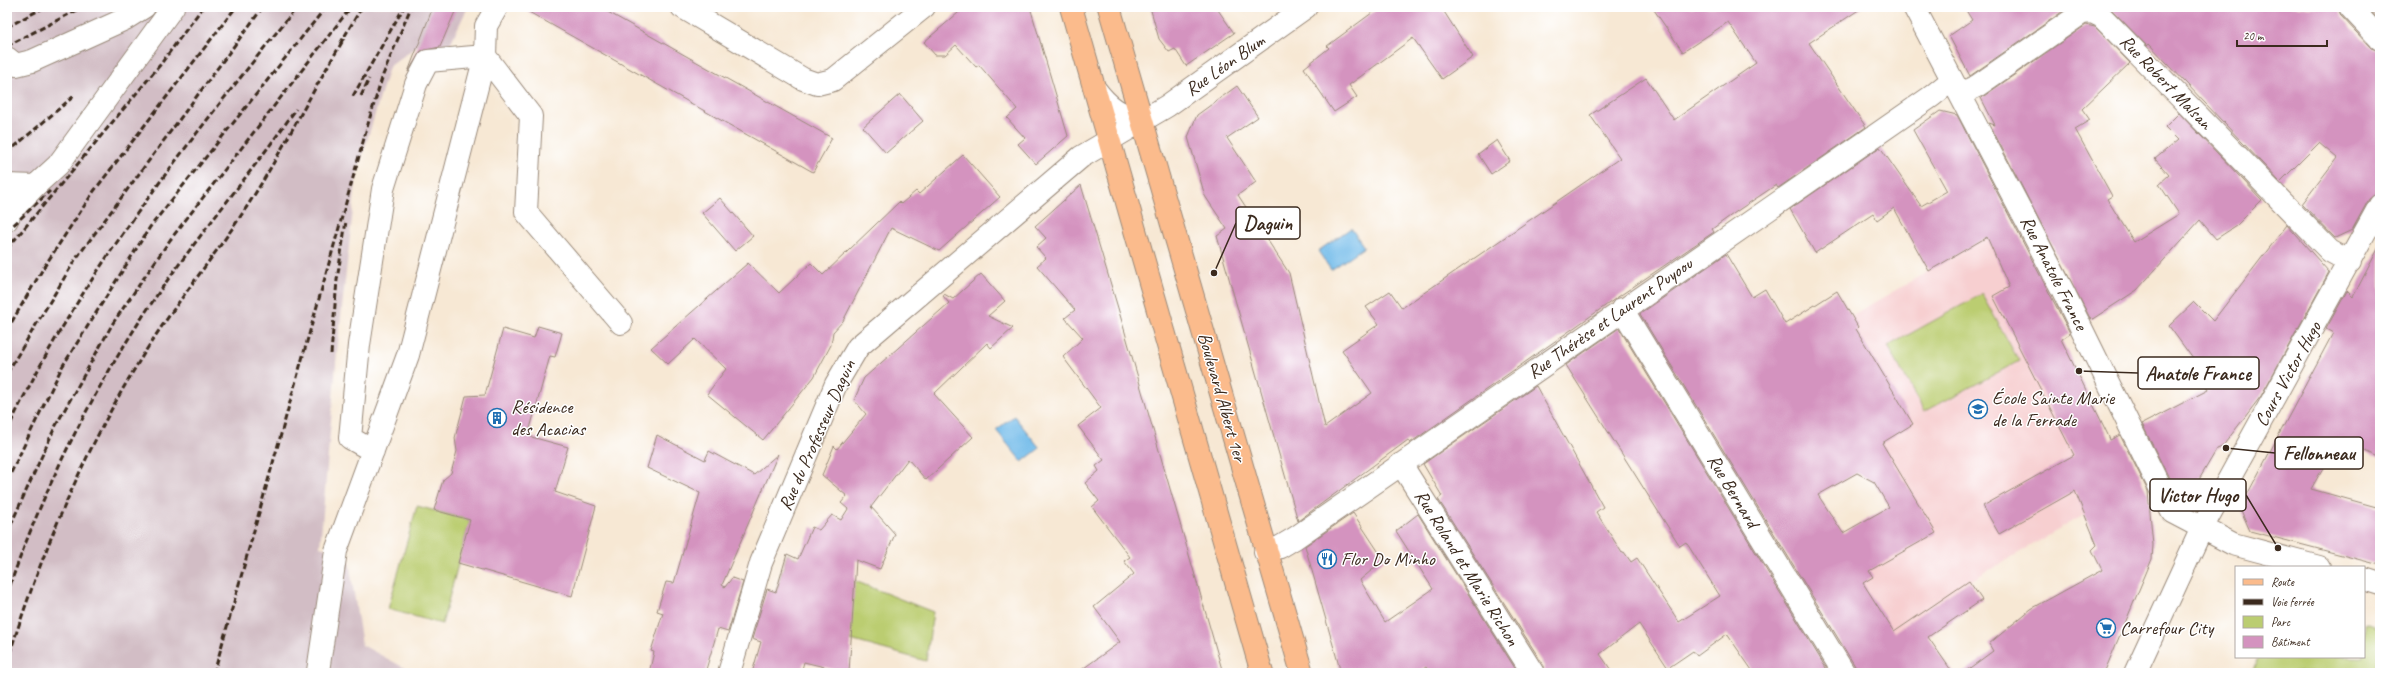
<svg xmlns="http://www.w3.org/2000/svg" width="2387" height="680" viewBox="0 0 2387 680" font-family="Caveat,sans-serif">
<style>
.built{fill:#f7cfd0}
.industrial{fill:#d2bdc5}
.green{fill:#bbcd71;stroke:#7b7c48}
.water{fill:#70bae9;stroke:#567284}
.building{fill:#d493bf;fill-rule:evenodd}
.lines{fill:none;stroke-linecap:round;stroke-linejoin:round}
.minor-casing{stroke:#998979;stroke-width:24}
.major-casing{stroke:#998979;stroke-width:24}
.minor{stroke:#fff;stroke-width:22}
.major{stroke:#fbbb8c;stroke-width:22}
.rail{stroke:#3b2a1e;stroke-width:3;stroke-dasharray:6 3;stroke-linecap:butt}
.labels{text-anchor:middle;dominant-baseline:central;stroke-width:3;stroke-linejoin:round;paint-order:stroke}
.street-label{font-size:19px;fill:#3b2a1e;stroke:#fff}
.poi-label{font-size:19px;fill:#3b2a1e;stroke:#fff;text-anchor:start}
.leader{fill:none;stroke:#3b2a1e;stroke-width:1.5}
.callout-dot{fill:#3b2a1e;stroke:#fff;stroke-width:1.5}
.callout{fill:#fff;stroke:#3b2a1e;stroke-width:1.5}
.callout-label{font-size:20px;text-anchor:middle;font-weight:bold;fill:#3b2a1e}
</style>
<rect width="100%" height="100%" fill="#fff"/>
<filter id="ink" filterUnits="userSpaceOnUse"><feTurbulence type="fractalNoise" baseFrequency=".025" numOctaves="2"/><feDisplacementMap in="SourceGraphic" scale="8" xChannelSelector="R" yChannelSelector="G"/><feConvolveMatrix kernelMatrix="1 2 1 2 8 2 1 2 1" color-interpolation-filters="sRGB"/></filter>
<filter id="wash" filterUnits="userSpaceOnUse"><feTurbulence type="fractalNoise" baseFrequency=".012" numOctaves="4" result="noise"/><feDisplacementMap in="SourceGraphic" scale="16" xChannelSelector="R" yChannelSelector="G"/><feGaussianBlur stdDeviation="0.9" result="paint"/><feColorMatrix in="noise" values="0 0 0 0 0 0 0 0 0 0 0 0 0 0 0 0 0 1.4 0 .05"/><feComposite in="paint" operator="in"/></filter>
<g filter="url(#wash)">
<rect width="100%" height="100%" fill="#f7e8d4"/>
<!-- built -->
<path class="built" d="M2005,227l126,255 -33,25 -128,74 12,19 -106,73 -81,-113 118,-66 -97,-158z"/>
<!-- industrial -->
<path class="industrial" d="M7,7h461l-19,39 -27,-4 -33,25 -32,107 -20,178 -17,195 28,8 14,90 52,28h-407z"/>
<!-- green -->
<path class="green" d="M1982,294l37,67 -95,51 -36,-66z
M417,506l53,14 -28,104 -54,-15z
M787,554l146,58 -7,49 -158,-44z
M2364,623l16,5v45h-128l6,-16h106z"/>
<!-- water -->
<path class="water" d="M1351,228l13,19 -33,23 -13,-19z
M1014,416l26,32 -18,14 -26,-32z"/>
<g id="blocks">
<!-- building -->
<path class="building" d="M433,7h24l-17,40 -19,4 -13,21z
M520,7h79l233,131 -19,34z
M965,7h65l38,129 -32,28 -18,-20 7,-6 -18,-20 10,-9 -38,-44 -3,2 -20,-22 -11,10h-10l-11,-13z
M1150,7h66l18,26 -48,33 -11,-17 -6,3 -10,-13z
M1380,7h61l32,50 -31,22 -29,-41 -64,47 8,12 -23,15 -30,-44 25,-20 -2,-2z
M1652,7h211l-54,36 57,84 -88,61 -2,-3 -36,24 -28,20 2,3 -99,67 -205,144 -2,-3 -110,81 -81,-285 10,-7 -22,-33 -17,-59 9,-22 40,-29 21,31 -31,21 29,44 -18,13 51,78 36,154 47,-34 -30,-43 37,-26 -13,-17 24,-16 12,17 218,-150 -30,-43 56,-37 28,42 82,-57 -28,-41 -45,30z
M1964,7h105l-99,69 -21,-40 23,-16z
M2109,7h229l3,9 30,32 9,3v142l-11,6 -17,31 -17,8 -33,-34 35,-46 -18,-15 -39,39 -131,-138 -2,2z
M2367,7h13v14z
M2086,25l9,2 35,36 -48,46 8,11 -15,9 37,67 -5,3 27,43 45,-28 -20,-30 10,-9 -14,-16 23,-19 -13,-13 14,-14 83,87 -26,26 -20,13 -16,-19 -63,70 -46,30 -102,-197 6,2 -14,-27z
M900,94l23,27 -37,32 -23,-26z
M1940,111l17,4 113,218 -9,6 47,96 2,5 10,-5 28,56 5,54 -1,14 -48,114h-141l30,-22 -4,-7 42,-35 71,-39 -10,-20 5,-5 -22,-54 -76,43 -16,-28 91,-51 -81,-159 16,-9 -22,-50 -58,34 -35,-63 -17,12 -4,-6 -58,39 -25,-44 90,-62 41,59 26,-15 -34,-61z
M1497,140l13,21 -19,13 -13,-20z
M963,155l37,42 -61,54 -48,-23 -48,93 -10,11 -2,13 -17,32 -51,63 -56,-46 19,-25 -31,-30 -27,25 -17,-16 97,-85 31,30 32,-30 12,12 76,-73 2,2 15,-13 3,3z
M1081,185l37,123 105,365h-146l43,-31 -26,-35 40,-33 -10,-13 6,-4 -38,-50 7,-6 -14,-18 14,-12 -3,-5 8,-6 -26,-34 23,-18 -38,-51 20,-19 -18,-20 10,-8 -38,-44 9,-8 -10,-11 10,-9 -11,-12z
M720,198l33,38 -18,15 -33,-38z
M2287,225l42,47 -68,124 -39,51 -5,2 -20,34 -24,3 -31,-62 66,-34 -9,-23 -30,-41 25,-24 19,19z
M2380,245v213l-40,-20 -29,51 69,19v57l-130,-34 -10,-23 93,-175 -7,-4 21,-38 6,6z
M1726,254l26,43 13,-8 20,35 52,-33 21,36 -2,2 57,95 -31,19 54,90 -67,38 4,6 -10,6 31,49 75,-51 13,19 -54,37 25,36h-97l-1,-7 -215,-352zM1857,473l17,9 15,25 -46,26 -25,-38z
M981,274l24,27 -17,15 25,12 -22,20 -4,-5 -53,51 39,43 -47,43 -18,-21 -37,48 24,27 -15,35 -24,-9 -7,113 -45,-11 -3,11h-49l9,-31 -9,-3 15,-50 9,3 11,-38 11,5 14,-32 7,3 13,-15 9,5 7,-11 -7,-6 6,-7 -25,-21 12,-29 3,3 29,-35 -12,-14 10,-22 85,-75 -6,-7 1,-2 9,5z
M538,326l24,7 -7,24 -5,-1 -22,80 40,11 -13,45 41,14 -24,90 -114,-33 12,-43 -36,-10 9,-30 8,-7 6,-22 -2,-13 11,-42 19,-1 18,-66 31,9z
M1619,328l210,345h-75l-27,-39 -30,22 -4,-5 -25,17 -29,-44 -39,30 13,19h-68l-1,-7 -106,-167 4,-3 -19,-32 113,-78 67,121 -7,5 26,41 2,-1 7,10 6,-4 42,64 41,-26 -34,-54 -6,4 -114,-181z
M657,435l48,25 4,-9 45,24 24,-21 -56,131 3,2 7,-9 11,4 -15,50 -10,-3 -13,44h-56l5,-21 -3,-1 12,-38 -6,-2 9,-29 8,1 26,-90 -53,-25z
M1353,513l31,47 -24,20 25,42 48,-33 -37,-58 22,-17 100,159h-87l-5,-6 -9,6h-76l-36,-127z"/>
</g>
</g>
<g filter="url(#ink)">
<use href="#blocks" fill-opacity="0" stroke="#998979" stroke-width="1"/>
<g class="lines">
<!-- minor casing -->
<g class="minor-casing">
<path id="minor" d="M497,7l-11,19 -1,30 46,60 -5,96 95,111
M682,7l121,72 14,5 16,-4 91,-73
M1914,7l149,284 109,221 61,32 86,23
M2350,7l30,32
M7,58l9,7 16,-4 93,-42 19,-12
M1095,89c15,20 24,24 47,33
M1960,94l17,-8 105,-73 10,-1 10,5 228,234 20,11
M7,185l28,1 23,-21 115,-158
M7,220l4,-9 24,-25
M1622,309l222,364
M1401,464l132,209
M1265,552l15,-5 15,-9 637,-442 20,-16
M2364,579l16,5
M318,671l18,-120 72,-196 77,-299 -57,5 -12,23 -33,105 -24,156 -9,93 23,13
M729,673l32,-110 75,-179 22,-37 223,-190 86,-51 139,-99
M2135,673l67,-145 178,-323"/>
</g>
<!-- major casing -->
<g class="major-casing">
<path id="major" d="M1071,7l191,666
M1109,7l193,666"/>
</g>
<!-- minor -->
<use href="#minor" class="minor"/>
<!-- major -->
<use href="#major" class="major"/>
<!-- rail -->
<path class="rail" d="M7,27l38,-20
M340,44l22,-37
M7,46l76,-39
M353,96l51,-89
M361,96l8,-17
M7,153l67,-57
M7,231l43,-40
M7,249l153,-184 43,-58
M7,330l37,-63 50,-76 142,-184
M331,354l6,-74 9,-59
M7,373l68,-113 188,-253
M7,431c73,-156 183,-291 290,-424
M7,481l55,-114 88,-140 176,-220
M7,533l48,-106 58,-104 57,-83 181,-233
M7,594c37,-109 91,-215 157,-309 43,-60 90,-116 132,-176
M7,662c35,-112 81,-222 145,-321 32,-49 70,-94 101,-144 32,-51 59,-106 91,-158
M214,673l156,-556 13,-42 28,-68"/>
</g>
</g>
<!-- icons -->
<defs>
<g id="school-ring" transform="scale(1)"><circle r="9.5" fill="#fff" stroke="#1f6fb2" stroke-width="1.5"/><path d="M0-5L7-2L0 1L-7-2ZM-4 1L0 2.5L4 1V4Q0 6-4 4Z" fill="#1f6fb2"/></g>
<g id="building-ring" transform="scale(1)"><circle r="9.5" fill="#fff" stroke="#1f6fb2" stroke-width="1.5"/><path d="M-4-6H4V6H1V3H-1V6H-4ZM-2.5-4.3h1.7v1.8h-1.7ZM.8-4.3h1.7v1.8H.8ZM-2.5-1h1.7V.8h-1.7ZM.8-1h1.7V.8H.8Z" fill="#1f6fb2"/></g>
<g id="restaurant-ring" transform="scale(1)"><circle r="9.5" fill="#fff" stroke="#1f6fb2" stroke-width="1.5"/><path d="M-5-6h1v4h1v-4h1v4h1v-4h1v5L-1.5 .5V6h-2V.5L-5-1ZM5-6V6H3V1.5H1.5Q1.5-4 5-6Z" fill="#1f6fb2"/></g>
<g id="supermarket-ring" transform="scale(1)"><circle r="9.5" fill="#fff" stroke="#1f6fb2" stroke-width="1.5"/><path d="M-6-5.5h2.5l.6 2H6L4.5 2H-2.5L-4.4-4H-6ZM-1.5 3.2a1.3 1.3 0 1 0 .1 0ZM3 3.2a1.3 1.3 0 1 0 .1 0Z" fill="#1f6fb2"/></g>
</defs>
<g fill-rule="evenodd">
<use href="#school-ring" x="1978" y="409"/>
<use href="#building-ring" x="497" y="418"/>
<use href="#restaurant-ring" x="1327" y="559"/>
<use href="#supermarket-ring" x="2106" y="628"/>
</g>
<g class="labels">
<!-- street labels -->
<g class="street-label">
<text transform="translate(1225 65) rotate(-35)">Rue Léon Blum</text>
<text transform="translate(2166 82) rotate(46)">Rue Robert Malsan</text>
<text transform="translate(2054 273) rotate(63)">Rue Anatole France</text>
<text transform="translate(1610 318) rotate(-35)">Rue Thérèse et Laurent Puyoou</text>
<text transform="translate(2288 374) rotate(-61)">Cours Victor Hugo</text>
<text transform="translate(1222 397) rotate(74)">Boulevard Albert 1er</text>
<text transform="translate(817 435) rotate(-66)">Rue du Professeur Daguin</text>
<text transform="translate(1733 491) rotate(59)">Rue Bernard</text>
<text transform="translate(1467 568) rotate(58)">Rue Roland et Marie Richon</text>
</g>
<!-- poi labels -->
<g class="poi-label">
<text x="1992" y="398">École Sainte Marie<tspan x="1992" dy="22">de la Ferrade</tspan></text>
<text x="511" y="407">Résidence<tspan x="511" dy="22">des Acacias</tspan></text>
<text x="1341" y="559">Flor Do Minho</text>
<text x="2120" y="628">Carrefour City</text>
</g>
</g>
<!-- callouts -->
<path class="leader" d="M1214 273L1236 223M2079 371L2138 373M2226 448L2275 453M2278 548L2246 495"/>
<g class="callout-dot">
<circle cx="1214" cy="273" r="4"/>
<circle cx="2079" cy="371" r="4"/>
<circle cx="2226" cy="448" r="4"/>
<circle cx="2278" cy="548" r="4"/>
</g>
<g class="callout">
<rect x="1236" y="207" width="64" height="32" rx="4"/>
<rect x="2138" y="357" width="121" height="32" rx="4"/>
<rect x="2275" y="437" width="88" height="32" rx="4"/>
<rect x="2150" y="479" width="96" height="32" rx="4"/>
</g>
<g class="callout-label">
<text x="1268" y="230">Daguin</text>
<text x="2198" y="380">Anatole France</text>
<text x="2319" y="460">Fellonneau</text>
<text x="2198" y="502">Victor Hugo</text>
</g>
<!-- margin -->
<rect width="2387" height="680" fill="none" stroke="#fff" stroke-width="24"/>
<!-- legend -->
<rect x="2235" y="566" width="130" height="92" fill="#ffffff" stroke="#b1aaa5"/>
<rect x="2243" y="579" width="20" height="6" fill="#fbbb8c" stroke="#b1aaa5"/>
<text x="2271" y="586" font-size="12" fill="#3b2a1e">Route</text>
<rect x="2243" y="599" width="20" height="6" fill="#3b2a1e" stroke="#b1aaa5"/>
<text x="2271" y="606" font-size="12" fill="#3b2a1e">Voie ferrée</text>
<rect x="2243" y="616" width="20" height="12" fill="#bbcd71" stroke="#b1aaa5"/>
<text x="2271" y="626" font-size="12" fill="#3b2a1e">Parc</text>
<rect x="2243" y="636" width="20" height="12" fill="#d493bf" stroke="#b1aaa5"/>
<text x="2271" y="646" font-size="12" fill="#3b2a1e">Bâtiment</text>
<!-- scale -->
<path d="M2237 40v6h90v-6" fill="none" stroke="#3b2a1e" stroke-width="2"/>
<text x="2243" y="40" font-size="12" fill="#3b2a1e" stroke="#ffffff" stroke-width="3" paint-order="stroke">20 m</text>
</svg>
